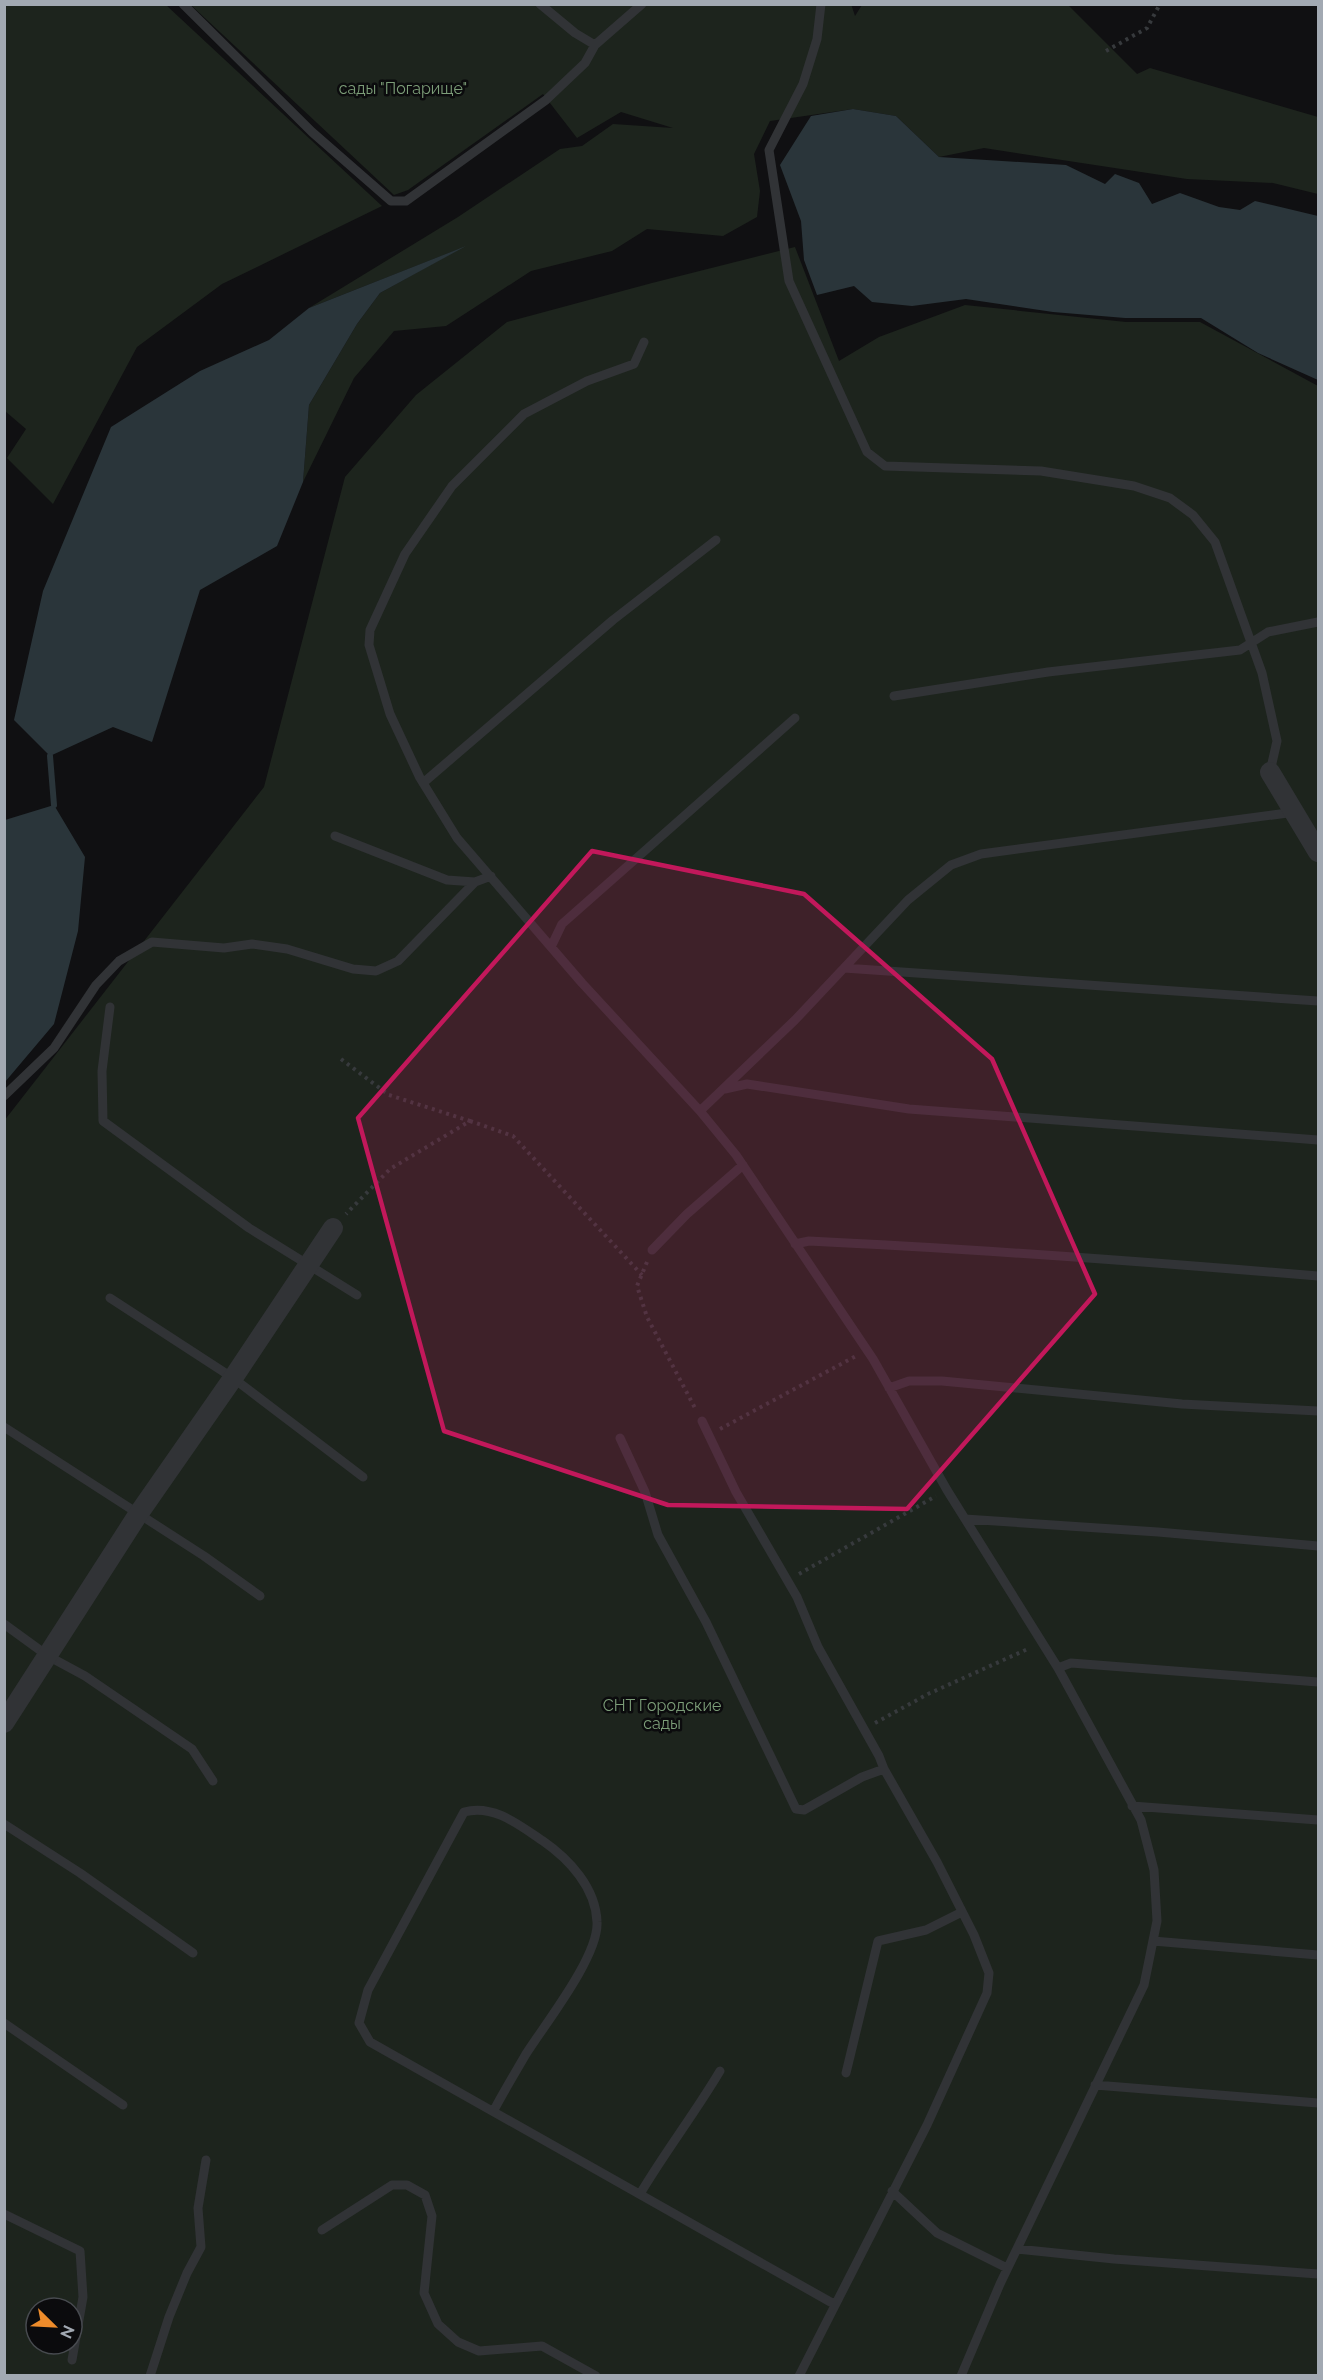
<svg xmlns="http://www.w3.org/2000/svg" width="1323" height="2380" viewBox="0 0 1323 2380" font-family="Raleway,sans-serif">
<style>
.green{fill:#1d241d;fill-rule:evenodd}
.water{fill:#2a353a}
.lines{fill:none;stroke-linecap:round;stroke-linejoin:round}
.stream{stroke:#2a353a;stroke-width:6}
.path{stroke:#373a3d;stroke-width:4;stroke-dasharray:3 4.5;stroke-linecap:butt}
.service{stroke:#313336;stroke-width:9}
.minor{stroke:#313336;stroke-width:20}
.marked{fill:#c2185b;fill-opacity:0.2;stroke:#c2185b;stroke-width:4.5;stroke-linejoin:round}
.labels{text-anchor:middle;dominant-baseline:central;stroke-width:5;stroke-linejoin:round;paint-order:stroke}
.park-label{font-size:16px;fill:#7c9d78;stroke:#0b0b0d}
</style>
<rect width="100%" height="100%" fill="#101012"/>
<!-- green -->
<path class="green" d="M5,4l161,1 216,201 -160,78 -85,63 -84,157 -46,-46 19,-29 -21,-18z
M851,4l4,12 7,-11h206l69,69 13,-6 168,49v77l-45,-11 -86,-4 -203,-31 -45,9 -43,-41 -43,-7 -83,12 -16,33 6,37 -3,26 -34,19 -76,-7 -35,22 -81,20 -85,55 -52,5 -40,47 -51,104 6,-77 48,-81 23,-31 79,-44 -150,59 149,-91 102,-68 22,-3 31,-22 60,4 -52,-16 -44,26 -34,-44 -135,96 -14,5 -203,-190z
M795,247l44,114 40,-24 86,-32 161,17h74l118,64v1989h-1313l-1,-1254 260,-334 81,-310 71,-82 91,-73 145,-39zM36,2308h36v36h-36z"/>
<!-- water -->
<path class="water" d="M853,109l43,7 43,41 127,8 39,19 10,-10 24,9 13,21 28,-11 39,14 21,3 15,-9 63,15v164l-60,-27 -57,-35h-76l-72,-6 -87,-13 -54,7 -40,-4 -18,-16 -37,9 -13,-35 -3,-39 -21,-56 31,-49z
M466,246l-86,47 -23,31 -48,81 -6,77 -26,64 -77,44 -48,152 -39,-15 -63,29 -36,-36 29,-129 68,-164 89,-56 69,-31 40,-32z
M54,805l31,52 -7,74 -24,93 -49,58v-262z"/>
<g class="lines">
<!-- stream -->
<path class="stream" d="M50,756l4,49"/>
<!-- path -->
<path class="path" d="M1106,51l41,-23 13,-24
M341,1059l48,36 81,26 -80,48 -44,45
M470,1121l43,15 129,139
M647,1262l-10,24 10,31 49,93
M720,1429l136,-73
M799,1574l137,-78
M875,1723l53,-29 102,-46"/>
<!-- service -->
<path class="service" d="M183,4l129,128 79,69h15l140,-101 39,-37 10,-18 47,-41
M540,4l35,29 20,12
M821,4l-4,35 -14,45 -34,66 20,131 78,171 18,14 156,5 93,15 36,12 23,17 22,27 47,131 15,68 -7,31
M644,342l-10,22 -47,17 -63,33 -72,72 -47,68 -35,76 -1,15 21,69 30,64 37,60 125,145 118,128
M894,696l154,-24 192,-22 28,-18 50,-10
M423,783l190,-163 103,-80
M335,836l112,44 28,2
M551,947l11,-23 233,-206
M844,968l474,33
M110,1007l-8,64 1,50 146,107 108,67
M725,1089l22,-5 162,25 409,31
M4,1096l50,-48 42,-63 23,-24 33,-19 72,6 28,-4 35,5 66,20 23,2 22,-10 77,-79 16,-6
M795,1244l14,-3c170,8 340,21 509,35
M652,1250l35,-36 56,-49
M110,1298l123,80 130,99
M889,1388l20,-7h33l240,23 136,7
M702,1421l34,71 61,105 21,50 61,109 5,13 53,93 37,73 15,38 -2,20 -60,132 -128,251
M4,1427l200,129 56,40
M620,1438l25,54 13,43 48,87 90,187 8,1 58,-33 22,-8
M965,1519l193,13 160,14
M4,1624l44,32 37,20 107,73 21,32
M1058,1668l13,-5 247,19
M1132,1806l186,14
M4,1824l76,49 113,80
M1153,1941l165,14
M4,2023l119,82
M846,2073l32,-132 48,-11 36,-18
M1095,2085l223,18
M494,2110c10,-19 21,-37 32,-56 19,-30 73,-98 71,-132 -1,-34 -28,-63 -54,-81 -24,-16 -49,-37 -79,-29l-96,178 -9,33 11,19 464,262
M892,2191l45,42 70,35
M640,2194c25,-42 55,-81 80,-123
M4,2214l76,37 3,46 -11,63
M322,2230l70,-45h15l18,10 7,21 -8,77 14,31 20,18 21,9 63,-5 54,30
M1017,2249l97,10 204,15
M150,2376l19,-59 18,-44 14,-26 -3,-39 8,-48
M961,2376l39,-92 144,-299 13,-64 -3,-51 -13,-50 -83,-152 -111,-178 -74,-131 -137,-204 -36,-44 95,-91 113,-120 43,-35 30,-11 314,-42"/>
<!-- minor -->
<path class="minor" d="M1270,772l48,80
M4,1723l135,-210 94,-135 100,-150"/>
</g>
<!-- marked area -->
<path class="marked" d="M592,851l212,43 188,165 103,235 -188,215 -239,-4 -224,-74 -86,-313z"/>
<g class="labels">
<!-- park labels -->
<g class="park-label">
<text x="403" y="88">сады "Погарище"</text>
<text x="662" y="1705">СНТ Городские<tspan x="662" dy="18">сады</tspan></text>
</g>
</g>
<!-- border -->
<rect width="1323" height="2380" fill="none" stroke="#a2a9b2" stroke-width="12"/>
<!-- north arrow -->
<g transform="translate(54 2326) rotate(114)"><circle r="28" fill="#0b0b0d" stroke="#474a4f" stroke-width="1.5"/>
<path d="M0-4.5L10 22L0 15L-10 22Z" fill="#ee8c2b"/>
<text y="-9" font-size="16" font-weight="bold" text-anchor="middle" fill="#a2a9b2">N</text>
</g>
</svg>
